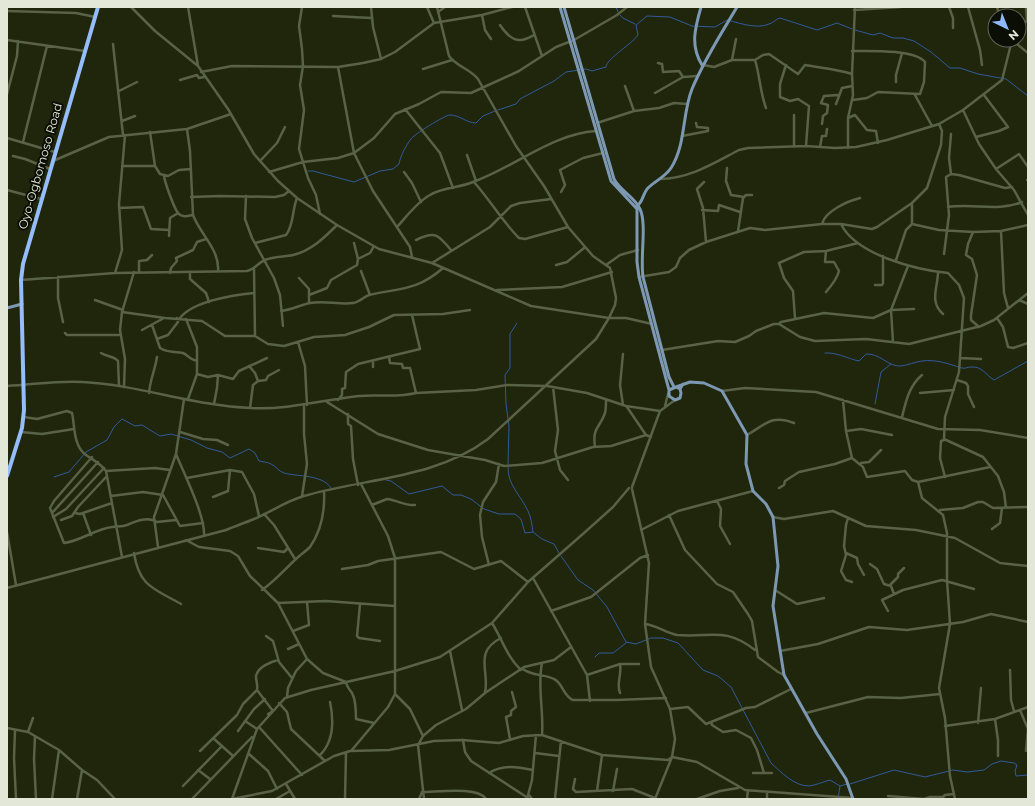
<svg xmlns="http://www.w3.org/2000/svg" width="1035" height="806" viewBox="0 0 1035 806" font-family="Montserrat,sans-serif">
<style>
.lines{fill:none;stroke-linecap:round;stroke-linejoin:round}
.stream{stroke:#325a9a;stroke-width:1}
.minor{stroke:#596246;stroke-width:2.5}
.major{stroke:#7d98b3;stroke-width:3}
.highway{stroke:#95bcfb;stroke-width:4}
.labels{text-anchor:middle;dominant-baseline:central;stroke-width:4;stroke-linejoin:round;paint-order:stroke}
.street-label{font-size:12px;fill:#e2e7d7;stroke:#0b0e04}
</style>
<rect width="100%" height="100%" fill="#1f260c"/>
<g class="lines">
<!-- stream -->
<path class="stream" d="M616,7l2,5
M620,15l3,3 12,6
M731,21c11,3 27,8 38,3 5,-1 6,-5 11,-6l37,12 20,-7 15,6
M855,30l18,5 7,-2 13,5h10l11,3 17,11 19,16h10l18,6 28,5 22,17
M498,110l18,-6 4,-5 34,-18 12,-9 20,-3 6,2 14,-4c1,-9 25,-22 32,-32l-2,-10 11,-9 23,1 22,9 23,1 12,-7
M308,171h5l41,11 26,-11 13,-2 6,-5c1,-7 7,-19 12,-25 2,-4 34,-24 39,-24 9,0 17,8 26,8l7,-7 12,-5
M825,353c12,-1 23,6 34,8l7,-7c14,-1 22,13 35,12 7,-1 14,-4 21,-5 15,-2 26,3 40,7 3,1 5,-1 9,-1 11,-1 15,8 23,13l34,-19
M875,404l6,-32 10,-8
M508,464l1,-38 -3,-22 -1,-29 5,-7v-34l7,-11
M508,467c-1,17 13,29 20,44 3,6 4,14 5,21
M54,477l15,-5 17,-20 21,-12 7,-13 8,-8 13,7 7,-1 18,11 11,-2 20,6 16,8 15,4 8,6 19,-9 6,4 4,8c4,1 9,1 12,3 5,2 7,7 13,9 14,4 38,1 47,15
M386,480l5,1 18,13 33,-8 11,9h8l10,4 13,10 15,5h16l6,5 4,14 8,-1 9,7 12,5 5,9
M561,556l17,24 15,10 14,17 19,35
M626,642l10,2 15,-6h12l15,5 25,27 15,6 13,11 40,76c10,9 23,23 38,23 7,-1 14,-4 21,-6l10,6 7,-2
M595,657l4,-4h14l13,-10
M850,784l44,-14 31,7 28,-7 14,2 17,-2 8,-6 9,-3 13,2 3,2 -2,6 1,5 12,-1
M838,799l2,-13"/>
<!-- minor -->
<path class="minor" d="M131,7l24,24 43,35 30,43 26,45 24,27 19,17 40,27 42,24 53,14 99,43 78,12h17l26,6
M188,7l10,59
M302,7l-3,19 3,23 1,17 -3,19 4,25 -5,39 9,29 8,17 4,19
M371,7l2,20 8,32
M427,7l7,16
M525,7l17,49
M949,7l4,11v10
M968,7l12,43 2,15
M997,7l3,9
M1026,7l1,15
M854,10l47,-3
M7,11l69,2 19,4
M438,12l7,-5
M482,15l3,15 6,9
M333,16l38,2
M1019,23l9,-2
M500,25c4,6 12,16 21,15 4,0 9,-3 13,-5
M7,40l78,11
M1012,40l16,13
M113,44l10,91
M852,51c17,0 62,-2 73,11l-1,20 -4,12 -42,-2 -11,6 -14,2
M732,60l4,-21
M755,60c5,16 5,32 11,48
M658,63l4,1 1,8 16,-1 4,6
M703,65l11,2 18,-7h23l8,-5 6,-1 29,20 7,-9c16,3 31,4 47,9
M786,65l-6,19v13l10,4 8,-2 11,7 -3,40
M338,67l16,86 19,38 37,56 2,10
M423,69l29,-9
M201,72l31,-6 106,1 25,-4 18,-4 14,-7 39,-29 48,-8 30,-8
M180,80l17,-5 2,3 5,-1
M896,82v-7l6,-22
M625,86l9,25
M119,91l18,-9
M655,93l28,-16 14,-1
M7,94l10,-38 1,-15
M915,95l17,31
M836,104l6,-16 10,-2
M405,109l35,44 13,35
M963,110l16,34 17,25 18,21 14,25
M794,115v32
M848,118l7,-3 12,15 9,1 2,12
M122,121l13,-5
M597,123l37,-12 25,-3 15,-5 13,1
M822,124l1,-8 4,-3 1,-8 -7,-2 3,-7 14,-1
M187,129l3,22 3,64c7,19 27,35 25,56
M150,132l5,34 5,8 8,2 11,-6 12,-1
M682,136l26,-5v-3l-11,-1 -1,-4
M976,137l23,-6 9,-4 -24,-32
M7,138l48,14
M23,142l24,-96
M820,147l2,-11h4l1,-7
M848,148v-30l5,-23 -1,-21 3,-67
M467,155l9,26
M13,156l12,3 25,10
M53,161l56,-24 78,-8 44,-15
M260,161l17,-18 8,-16
M122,166h33
M727,168l-1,13 5,14 13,2
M996,169l23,-15 9,13
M269,172l34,-10 35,-4 16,-5 20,-15 21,-24 24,-10 22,-12 30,1 48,-22 37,-24 18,-7 43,-25 10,-8
M404,172l8,11 9,19
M951,174l-2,-16 2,-24
M164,176c1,7 10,32 14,37 4,5 10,3 15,2
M660,179c29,0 54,-16 79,-29l9,-2 58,-2 29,2 21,-1 31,-7 52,-16 24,-14 39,-30 10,-40
M1027,180h1
M474,182c16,18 28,39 45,56l6,1 43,-12
M704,182l-7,7 6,19 3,34
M7,190l34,9
M561,192l4,-7 -5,-15 23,-12 20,-5
M246,196l-1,23 7,19 22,40 6,17 3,31
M191,197l29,-1 55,1 9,-2 5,-4
M912,203v21l27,6 34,2 28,-1 27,-6
M948,207c25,-4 50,5 74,-5
M119,208l24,-1 8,22 18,1
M702,210l16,1 1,-6 21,7
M822,224c3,-13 26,-23 38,-26
M841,224c15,31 76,46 107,49l11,12 5,13 -5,74 -14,45 -1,22 39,18 15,19 6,16 2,16
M397,227c10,-11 20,-25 33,-32 12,-8 30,-7 43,-13 42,-15 78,-48 123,-51
M738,231l5,-33 3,-3h6
M1001,231l3,62 4,15
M973,232l-5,12 -2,11 6,4 5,16 -6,40v5l8,7
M169,236l1,-18 8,-5
M416,240c19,-9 22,-6 35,10
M255,243l31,-8c8,-10 6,-25 11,-37
M354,243l4,16
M826,251l-1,11h9l5,9c-2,8 -7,14 -13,21
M944,254l5,-39 -3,-38 5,-3 8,1 46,13 7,-1
M896,260l10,-30 6,-6
M432,263l58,-36 21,-21 9,-3 31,-4
M556,265l11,-3 17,-14
M606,265l14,-10 18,-5
M254,269l1,67
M361,271l9,24
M139,272v-11l8,-1 5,-5
M190,272v7l16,14 3,9
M938,272c0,15 -9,30 5,42
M115,273l7,-23 -3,-46 6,-69
M170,273l1,-5 6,-7 -1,-3 17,-8 4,-8 9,-3
M58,277v21l5,24
M639,277l30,-5 7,-5 4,-9 9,-8 17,-8 44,-14 15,2 57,-6h19l31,5 5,-2 35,-24 15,-15 14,-43 1,-14 -3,-7
M299,278l10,11v14
M21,280l94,-7 132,-2c8,-2 11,-8 18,-11 9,-4 19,-3 28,-5 18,-4 32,-18 44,-30
M875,285h7l1,-2v-27
M497,290l65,-3 50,-15
M309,295l18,-7 4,-8 26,-15 1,-6 12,-6 4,-7
M95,300l28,10
M1019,300l9,4
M281,311c10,-1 19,-6 29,-8 14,-3 29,2 43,0 7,-1 10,-6 16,-8 30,-7 48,-4 74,-27
M122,312l43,6 37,3 23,15h30l13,8 16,2 30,-9 31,-2 24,-8 25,-12 49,-1 27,-4
M180,318c13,-17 54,-23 74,-25
M795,318l-2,-27 -9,-13 -5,-15 25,-11 22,-1 32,-8
M997,318l6,9 5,20 5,1 15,-5
M186,319l11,28v27l-9,25
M779,324l2,-2 43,-9 49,5 18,-8 23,-1
M152,325l8,23c7,5 15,3 23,5 5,2 7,7 14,8
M142,330l22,-12
M65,333l2,2h53
M157,339l11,-4 10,-13 -1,-4
M298,342l7,24 2,39
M893,342l-2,-32 17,-44
M662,350l56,-9 17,1 14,-6 7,-5 18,-7h5l21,13 15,4 51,-2 43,5 72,-18 13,-6 34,-27
M101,353c6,4 13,3 17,8l1,25
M623,354l-3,31 3,20
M389,357l1,6 12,1 1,4h7l6,25
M961,358l20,1
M249,366l6,7 3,8
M373,367v-6
M197,374l11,3 10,-2 15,4 6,-8 28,-13
M957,380l9,3 2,3v8l6,13
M7,386c25,-1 51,-6 76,-4 57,3 111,24 168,26 36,2 72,-8 108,-12 20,-2 37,2 57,-3l60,-3 31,-5 40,1 40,7 39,13 34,5
M124,387l1,-28 -5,-29 2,-18 12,-40
M553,387l5,43 -3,21 5,19 8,10
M722,391l23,-3 71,4 122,37 42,1 48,8
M149,393c1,-13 6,-23 8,-36
M920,393l34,-3
M338,400l4,-5v-6l3,-1 1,-16 12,-8 62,-15 -8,-34
M843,400l3,31 6,27
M327,402l51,32 50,16 57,10 19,6 38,-3 51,-16 18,-1 35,-11
M214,404l3,-16 1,-13
M665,406l3,-12
M627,407l19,28 5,2
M250,408l3,-23 5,-4 8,-1 2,-4 11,-6
M348,414v10l3,2 2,33 5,26
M24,417l13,2 30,-8 5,2c3,13 1,33 14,42 7,5 14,8 20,16l16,86
M902,417c4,-16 7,-31 20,-42
M846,431l15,-2 31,6
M21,432l21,2 32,-5
M180,432l23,7 14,1 11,5
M747,435c18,-10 24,-21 47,-12
M944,440l-3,1 -1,17 5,19
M595,447c-3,-20 5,-19 10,-34 1,-4 1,-9 1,-13
M176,454c8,20 29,61 28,81
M92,457l-38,44 -4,7 14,35c17,-2 31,-14 48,-16 5,-1 10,0 15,-2 9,-4 21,-9 30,-3l19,-2
M861,463l8,-1 12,-12
M106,471l49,-3 15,2
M187,478l43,-8 12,2 12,22 5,22
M918,482l4,16 21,17 4,18v47l3,44 -11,64 6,30 5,58 5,23
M632,487l28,-76 15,-11
M779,488l5,-3 1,-4 14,-9 36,-8 17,-6 11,9 4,10 38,-6 7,9 6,2 72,-15
M632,489l17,74 -4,61 6,43 19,42 5,30 -3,18 -17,42
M111,496l32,-4 20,3 17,31 23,-3
M302,496l5,-32 -3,-30v-29
M213,497l15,-6 2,-21
M717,501l4,8 -1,17 10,18
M372,505l15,-6c10,1 18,7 28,6
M940,510l23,-2 15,-6h5l10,6 35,-1
M52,513l46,-51
M75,513l5,1 32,-11
M83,513l8,22
M264,514l10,11 21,34
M669,515l16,35 32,34 16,8 15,22 4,7 6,36 20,15 6,3
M53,517l13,-8 38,-41
M773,517l11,2 49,-8 33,15 50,4 39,8 45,25 28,3
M848,518l-2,7 -2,21 2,9 -5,16 5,9 6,2
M61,520l11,-4 6,-9 29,-31
M992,529l8,-6 2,-15
M641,530l37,-19 75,-20
M7,532l9,53
M186,540l13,7 31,4 8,5 12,20 28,27 29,56 16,14 23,9c1,6 3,6 6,11 4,7 4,18 4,26l18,4
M158,547l-4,-30 22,-63 8,-55
M258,548l26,4 4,-4
M134,553c5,34 21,36 47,51
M846,553l11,5 1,6 6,11
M870,564l7,5 7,15 7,2 3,8
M489,565l-7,-28 -2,-22 3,-13 13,-20 3,-18
M342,569l26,-4 10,-4 63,-9 33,17 27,-8 27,21
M533,578l54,97 3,26
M890,585l8,-8v-3l6,-6
M7,588l219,-58c9,-4 19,-7 28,-11 17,-7 32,-18 50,-23 61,-18 131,-17 184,-57l108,-100 13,-21 6,-13 1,-7 -6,-30 -17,-12 -25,-29 -24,-41 -28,-40 -38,-67c-8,-10 -22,-13 -29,-23l-12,-49
M262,590c13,-9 22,-20 34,-31 4,-4 10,-8 14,-12 11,-16 15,-37 14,-56
M775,590l22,14 27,-6
M278,603l48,-2 68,5
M360,604l-3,32 2,2 21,3
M551,611l40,-14 49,-39 8,-3
M888,611l-6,-11 21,-10 39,-10 32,9
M492,623c10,16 15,34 29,47
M645,624c11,1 21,9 32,11 34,3 47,-9 78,15
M293,631l16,-6 -2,-23
M266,636l7,5 6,21 13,16
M288,649l11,-5
M450,651l12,59
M780,651l38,-7 51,-17 38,3 56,-8 28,-8 37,8
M620,664c2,11 -4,19 0,29
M523,669c9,7 21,5 31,10 9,4 9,17 19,21h44l49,-2
M1010,670l1,30 3,11
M587,675l33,-11h19
M257,690l16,21 -5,3
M485,692c5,-20 -12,-40 16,-54
M395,694l15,15 13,27
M287,697l1,-9 8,-17 11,-12
M279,703l8,9 4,17 34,32
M670,709l18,-2 18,17 40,-16 9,-1 36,-18
M1020,710l8,19 -2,22
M806,713l62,-16 33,1 39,-4
M995,719l3,21v16
M245,721l12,8
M711,722l1,3 11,7 13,-2 15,8 6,12 7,23
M978,723l3,-35
M945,726l50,-7 33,-12
M259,727l43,48
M7,728l21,4 31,18 23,20 15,10 18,19
M15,730l-1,28 2,41
M238,731l16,-22 11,-10
M28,732l5,-14
M542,735c2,-25 -5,-47 0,-72
M35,736l-1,23 2,40
M213,738l20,18
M510,739l-4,-22 5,-2v-4l5,-4 -4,-15
M463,740l2,12 6,9 57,37
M200,751l37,-36 6,-11 14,-14c1,-5 -1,-9 -1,-14 2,-9 14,-14 22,-16
M351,751l37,-44 7,-13v-136l-7,-22 -27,-52
M535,753l24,3
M249,754l19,17 9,18
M320,755c14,-14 14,-34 10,-53
M198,770l12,9
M489,773c14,-9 29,-6 44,-3
M753,773h19
M575,779l-2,10 3,3 56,-3 23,9
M286,784l9,15
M183,786l39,-40
M597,791l5,-36
M613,791l4,-22
M422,792c15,0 56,-6 64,7
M529,795l3,4
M888,796l36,3
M52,799l7,-49
M77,799l5,-29
M192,799l60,-62
M232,799l40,-8 62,-35 16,-5 39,-1 45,-9 28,-1 37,3 24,-7 19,-1 60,20 66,5 4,-3 25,5 48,28 108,8
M232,799l25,-70 28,-31 26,-8 84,-19 45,-14 52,-34 36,-41 56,-49 29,-26 16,-19
M276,799l14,-8
M345,799l1,-46
M419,799l3,-7
M424,799l-6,-54 5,-9 13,-11 30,-16 19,-16 39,-26 30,-7 17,-13
M527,799l5,-19 4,-45
M555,799l6,-58
M697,799l23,-8 18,-3
M747,799l1,-9
M767,799v-7
M924,799l6,-2h12
M941,799l4,-4 9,-1"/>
<!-- major -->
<path class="major" d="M560,7l51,174 26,28v53l2,15 30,113
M564,7l50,172c6,12 21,18 26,30 7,15 0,48 3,68l26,100 5,10
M701,7c-6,21 -11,39 1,58
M637,206c6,-4 6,-13 11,-18 7,-7 17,-11 23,-20 15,-23 11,-54 21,-79 12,-29 29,-55 45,-82
M7,308l15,-4
M676,387l14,-5 14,1 18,8 25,44 -1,29 7,27 13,13 7,13 5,49 -5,40 11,69 33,59 29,45 7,20
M680,389l-4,-2 -7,3v6l6,4 5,-2 1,-5 -1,-4 3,-5"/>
<!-- highway -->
<path class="highway" d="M7,476l15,-48 2,-18 -3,-130 2,-16 75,-257"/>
</g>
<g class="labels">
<!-- street labels -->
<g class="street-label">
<text transform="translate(40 166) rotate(-74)">Oyo-Ogbomoso Road</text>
</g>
</g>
<!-- border -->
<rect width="1035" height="806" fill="none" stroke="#e2e7d7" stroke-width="16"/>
<!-- north arrow -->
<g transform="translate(1007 28) rotate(137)"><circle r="19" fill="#0b0e04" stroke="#616558"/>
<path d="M0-3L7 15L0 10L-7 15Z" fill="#8eb9fc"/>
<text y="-6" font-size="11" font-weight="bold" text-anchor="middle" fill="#e2e7d7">N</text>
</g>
</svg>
